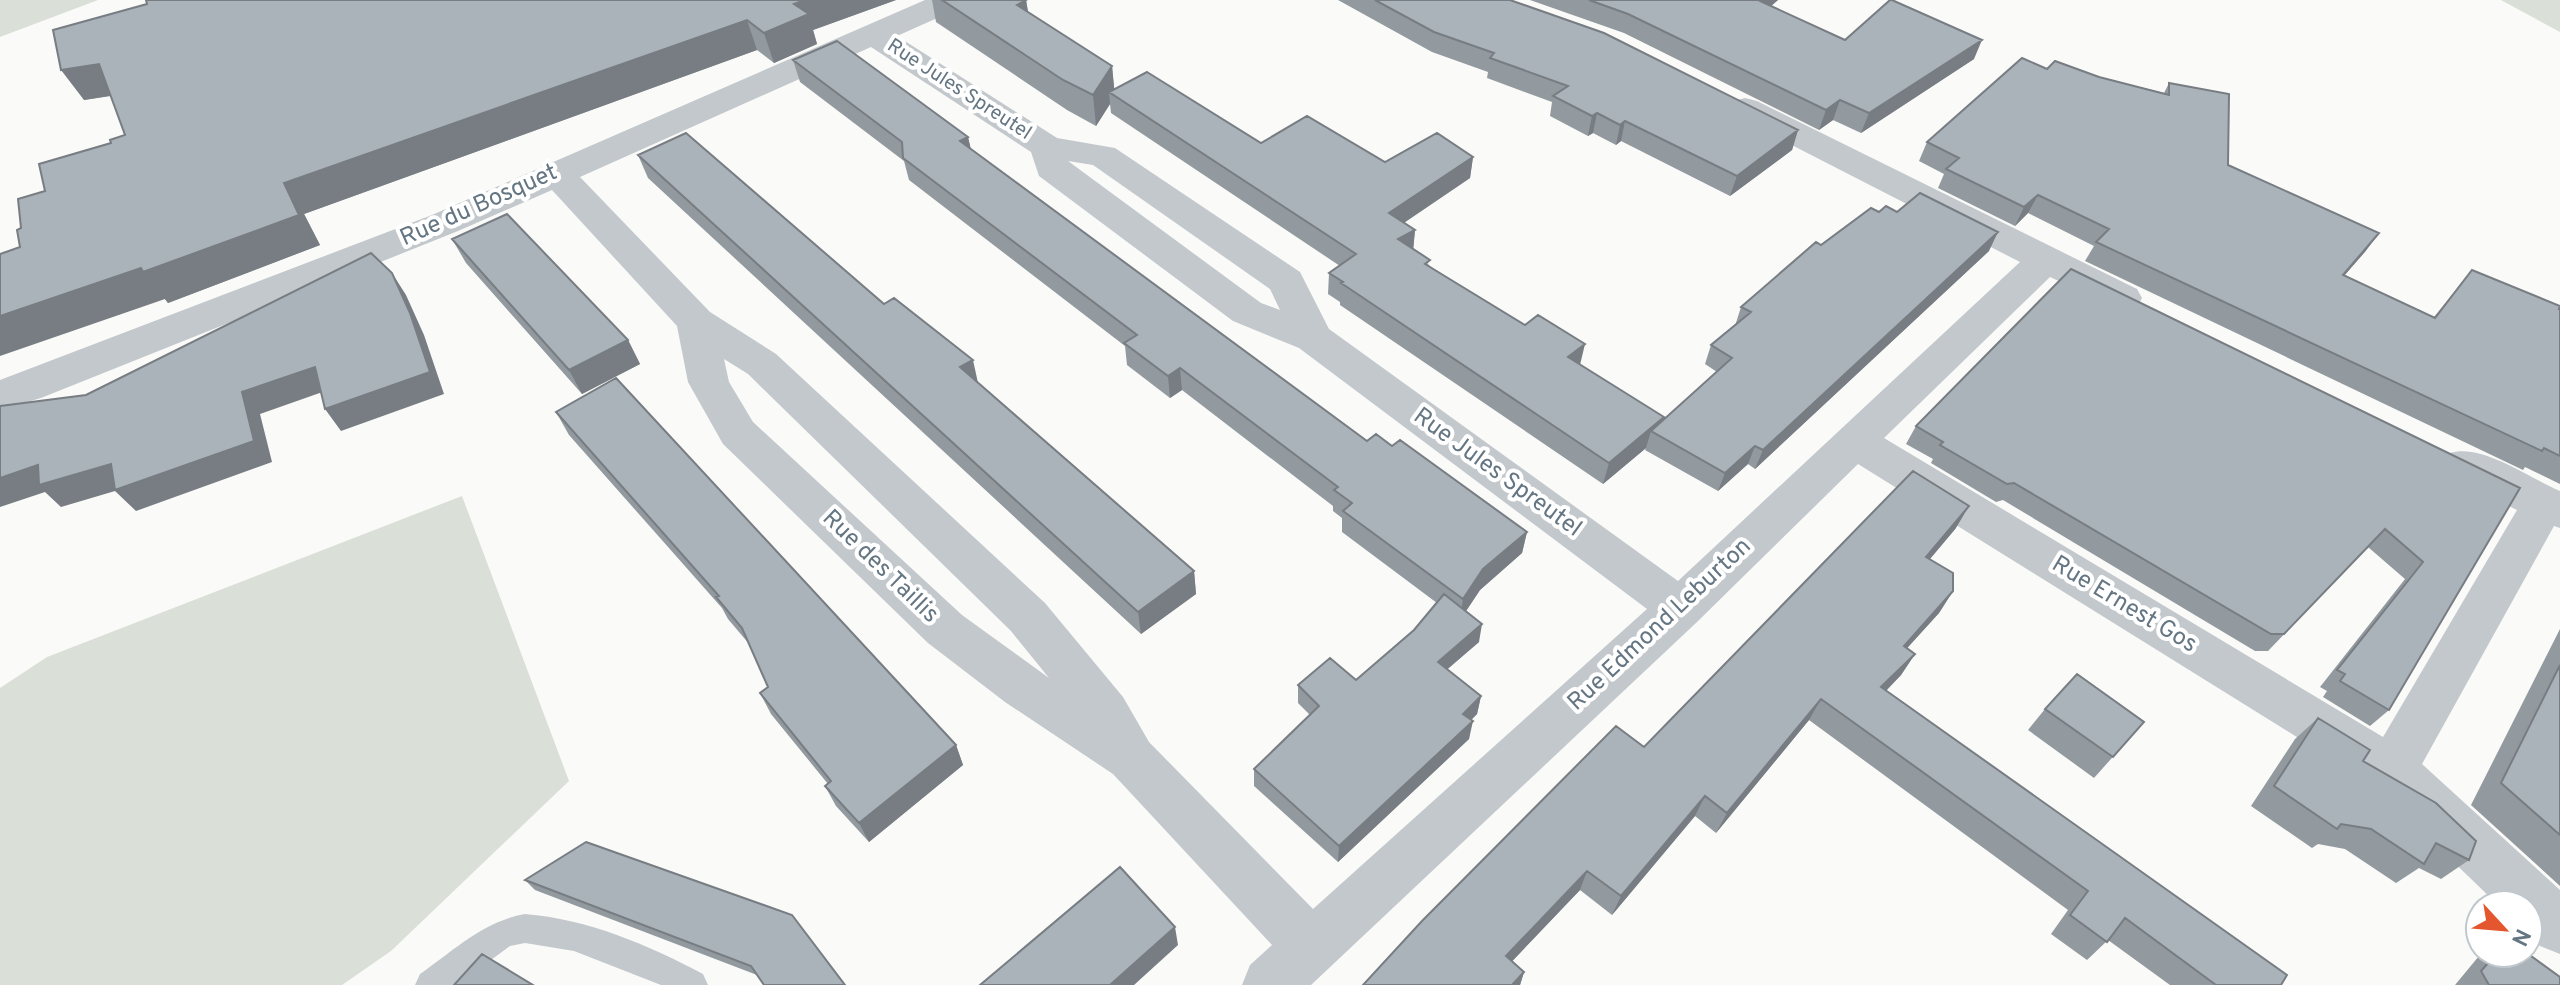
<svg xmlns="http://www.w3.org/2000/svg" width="2560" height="985" viewBox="0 0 2560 985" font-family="Overpass,sans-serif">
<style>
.green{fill:#dadfd7}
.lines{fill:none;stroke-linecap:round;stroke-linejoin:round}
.service{fill:#c3c8cc;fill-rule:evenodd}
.minor{fill:#c3c8cc;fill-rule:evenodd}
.wall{fill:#929a9f}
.shaded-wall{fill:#777d82}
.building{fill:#aab3b9;stroke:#777d82;stroke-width:2}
.labels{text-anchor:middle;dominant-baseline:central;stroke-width:8;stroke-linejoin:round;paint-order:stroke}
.far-street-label{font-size:20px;fill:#657683;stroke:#fff}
.street-label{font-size:24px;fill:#657683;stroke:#fff}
</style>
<rect width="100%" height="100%" fill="#fafaf8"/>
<!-- green -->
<path class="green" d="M0,0h98l-98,37z
M2501,0h59v32z
M462,496l107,285 -178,170 -49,34h-342v-297l47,-31z"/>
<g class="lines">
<!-- service -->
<path class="service" d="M525,914c63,5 123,31 178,60l5,11h-47l-87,-34 -49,-8 -15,3 -53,39h-42l5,-11c34,-24 64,-53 105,-60z"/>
<!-- minor -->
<path class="minor" d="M925,0h42l-5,7 -65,29 160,102 58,10 185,124 29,57 349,252 342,-319 -287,-147 -5,-7 5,-7 12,-3 12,3 380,188 5,9 -5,9 -14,4 -73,-34 -166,161 499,299 134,-227 -67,-33 -7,-12 7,-12c32,-10 79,25 110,38v37l-6,-2 -132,238 138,126v64l-20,-8 -12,-12v-29h-30l-124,-120 -516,-321 -161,158 -386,363h-69l8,-20 22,-20 -159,-171 -108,-72 -77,-59 -205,-199 -35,-62 -11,-56 -125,-136 -94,41 -417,167 -41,12v-30l432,-165zM871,47l160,105 8,24 194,145 66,27 348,261 -334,300 -164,-167 -26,-45 -78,-94 -269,-249 -66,-42 -130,-135zM1068,161l25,4 177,124 10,21 -19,-7zM724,359l24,15 263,257 38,47 -87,-63 -209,-193 -24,-40z"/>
</g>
<!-- wall -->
<path class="wall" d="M896,0l-83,30 4,14 -43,19 -17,-13 -453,164 16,31 -152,58 -3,-4 -145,-52 1,-19 24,-37 66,-48 14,-8 -14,-39 -27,4 -31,-70z
M932,0h94l2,12 84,54 2,23 147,54 124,19 88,-5 -3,21 -66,45 11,7 -2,19 17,17 233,154 54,-48 -12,-8 6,-19 24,-19 6,-19 80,-62 58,-33 110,39 -234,218 -7,-5 -30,27 -73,-41 1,-2 -43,36 -263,-179v-3l-12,-8 1,-21 11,-7 -229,-153 -1,-9 -14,22 -29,-16 -131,-88z
M1338,0h172l288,130 -6,20 -62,46 -109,-55 -5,4 -23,-12 -5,3 -38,-20 2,-14 -65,-24 1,-6 -56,-20z
M1530,0h248l-7,6 74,34 129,19 -113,74 -28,-13 -14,10 -195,-97z
M793,60l175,77 3,13 396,291 25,5 135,86 -5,21 -42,37 -14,21 13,31 -32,27 34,27 -4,18 -6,6 -2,19 -131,123 -84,-76v-17l56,-54 -12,-12v-18l58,-5 58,-50 23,-27 -95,-71v-14l-9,-7v-5l-151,-116 -12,8 -43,-33 -2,-19 -216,-166 -5,-19 -104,-79z
M2047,69l52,8 65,16 5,-10 59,82 151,68 -35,43 90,41 38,-47 88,39v175l-35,-17 -2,3 -438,-209 9,-15 -66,-33 -13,13 -77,-38 6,-14 -25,-13 8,-19z
M638,155l246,149 94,79 216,188 2,23 -55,40 -493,-456z
M452,239l176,101 12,24 -58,30 -116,-131z
M556,412l400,333 7,20 -94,77 -33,-36 -11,-20 3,-2 -57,-70 -11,-21 8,-6 -18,-42 -22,-26 -6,-11 -153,-173z
M1916,426l604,62 -131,222 -19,16 -47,-29 4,-6 -7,-4 85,-108 -37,-32 -100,104h-13l-252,-151 -7,2 -65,-39 2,-4 -27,-15z
M1956,528l-26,31 23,32 -14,22 -32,35 8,6 -14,21 -15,16 395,294h-111l-62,-45 -21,20 -36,-26 17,-24 -259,-190 -93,113 -21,-17 -83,99 -32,-25 -68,71 12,11 -4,13h-157l281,-238z
M2560,629v257l-89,-81z
M2045,709l99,13 -50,56 -66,-48z
M2318,718l45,43 106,99 -28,19 -22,-11 -23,15 -51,-34 -27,-5 -6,4 -61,-42 44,-67z
M525,880l320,105 -88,-10 -222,-85z
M2484,953h43l33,32h-105l24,-29z"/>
<!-- shaded-wall -->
<path class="shaded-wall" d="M805,0h91l-83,30 4,14 -43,19 -10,-30 30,-29z
M1026,0l5,30 -14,-25z
M1761,0h17l-24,21z
M747,20l10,30 -453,164 16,31 -152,58 -3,-4 -165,57v-40l284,-133z
M1982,40l-8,19 -113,74 8,-20z
M99,64l22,30 -37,6 -23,-30z
M1112,66l3,30 -6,-4 1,12 -14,22 -3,-31z
M1840,100l-7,20 -14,10 7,-20z
M1597,113l-4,20 -5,3 4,-20z
M1625,121l-4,20 -5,4 4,-20z
M1798,130l-6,20 -62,46 7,-20z
M968,137l5,22 -13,-18z
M1473,157l-3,21 -83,56 2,-21z
M2038,195l-10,18 -13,13 9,-19z
M1415,230l-2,22 -15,-13z
M1998,232l-9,19 -234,218 8,-19z
M2379,233l-14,19 -37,42 15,-19z
M392,273l14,22 18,40 20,59 -103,37 -16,-22z
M628,340l12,24 -58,30 -13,-24z
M1585,344l-5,21 -12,-8z
M973,360l5,23 -18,-16z
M315,367l16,22 -71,25 12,48 -136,49 -21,-20 -54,16 -16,-15 -45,15v-29l38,-13 73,-1 131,-72z
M1180,368l2,22 -12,8 -2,-22z
M1664,417l-5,18 -8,-4 -5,17 -43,36 6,-21z
M1755,446l-7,18 -30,27 7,-18z
M1969,506l-13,22 -43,51 13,-22z
M1527,532l-5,21 -42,37 -20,30 3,-21 20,-30z
M1194,571l2,23 -55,40 -3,-22z
M1953,591l-14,22 -49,54 14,-21z
M1482,624l-3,18 -44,38 3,-18z
M1915,654l-14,21 -33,34 13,-22z
M1481,696l-4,18 -17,17 3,-17z
M1821,699l-12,21 -93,113 11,-20z
M1473,721l-4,18 -131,123 1,-16z
M956,745l7,20 -94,77 -10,-19z
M1705,796l-10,20 -83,99 9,-19z
M1587,871l-7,19 -79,83 5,-17z
M1175,927l3,18 -44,40h-24z
M1524,972l-4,13h-8z"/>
<!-- building -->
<path class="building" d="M146,0h659l-11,4 15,10 -45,19 -17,-13 -463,163 15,32 -156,57 -2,-4 -141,48v-62l20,-7 -3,-17 4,-2 -3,-29 27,-8 -6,-27 72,-21 -1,-3 15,-5 -26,-71 -38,6 -8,-40 94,-26z
M942,0h84l-9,5 95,61 -19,29 -30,-15z
M1375,0h135l94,33 194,97 -61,46 -112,-55 -5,4 -23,-12 -5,3 -39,-20 15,-10 -78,-28 4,-5 -60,-21z
M1589,0h172l-1,1 85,39 45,-40h2l90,40 -113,73 -29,-13 -14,10 -198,-96z
M837,41l131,96 -8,4 407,300 9,-7 16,12 8,-6 127,92 -44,37 -20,30 -120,-88 9,-8 -18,-13 4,-3 -158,-119 -12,8 -44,-33 13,-8 -234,-177 -1,-16 -109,-82z
M2022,58l25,11 8,-8 44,16 70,18v-12l60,11 -1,71 151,68 -36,42 92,43 37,-48 88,36 -1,3h1v147l-16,-8 -2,3 -446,-209 13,-13 -71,-34 -14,12 -78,-38 13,-11 -32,-16z
M1147,72l114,71 46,-27 78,46 52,-29 36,24 -84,56 26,17 -17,9 32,21 -5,4 100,61 13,-10 47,29 -17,13 96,60 -55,46 -268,-180 2,-1 -14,-9 27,-19 -247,-162z
M686,133l198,171 10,-6 79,62 -13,7 234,204 -56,41 -500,-457z
M1920,193l78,39 -235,218 -8,-4 -30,27 -74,-42 81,-73 -21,-13 40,-33 -10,-5 75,-65 5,3 50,-37 8,4 7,-6 11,6z
M507,214l121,126 -59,30 -117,-131z
M371,253l21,20 18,40 20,59 -105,37 -10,-42 -73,25 12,49 -139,49 -4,-26 -72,21 -1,-20 -38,13v-72l86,-11z
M2071,269l449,219 -131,222 -49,-29 5,-7 -8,-4 86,-108 -38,-33 -101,105h-13l-257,-151 -7,1 -67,-39 3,-3 -27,-16z
M616,378l340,367 -97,78 -34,-37 6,-5 -71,-88 8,-6 -26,-59 -26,-31 3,-1 -163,-184z
M1913,471l56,35 -43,51 27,16v18l-49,55 11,8 -34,33 406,288 -6,10h-65l-91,-67 -18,24 -37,-27 18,-24 -267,-192 -94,114 -22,-17 -84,100 -34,-25 -81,85 18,16 -12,13h-149l59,-64 194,-195 28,21z
M1444,594l38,30 -44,38 43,34 -18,18 10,7 -134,125 -85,-77 65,-63 -21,-21 32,-27 26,22 58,-50z
M2560,665v170l-59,-52z
M2077,674l67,48 -31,35 -68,-48z
M2318,718l52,32 -7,11 73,42 40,38 -7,19 -33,-17 -12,21 -53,-35 -30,-5 -4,5 -63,-43z
M586,842l206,73 53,70h-81l-13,-19 -226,-86z
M1120,867l55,60 -65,58h-130z
M2497,953h30l33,24v8h-71l-8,-14z
M482,954l51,31h-79z"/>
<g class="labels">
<!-- far-street labels -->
<g class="far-street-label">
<text transform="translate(959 90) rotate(33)">Rue Jules Spreutel</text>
</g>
<!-- street labels -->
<g class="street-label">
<text transform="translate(479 206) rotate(-24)">Rue du Bosquet</text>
<text transform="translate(1497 473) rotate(36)">Rue Jules Spreutel</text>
<text transform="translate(880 567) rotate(44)">Rue des Taillis</text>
<text transform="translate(2124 605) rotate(31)">Rue Ernest Gos</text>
<text transform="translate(1660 625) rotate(-43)">Rue Edmond Leburton</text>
</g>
</g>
<!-- north arrow -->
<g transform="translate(2504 929) rotate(116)"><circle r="38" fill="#ffffff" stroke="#c1c8cd" stroke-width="2"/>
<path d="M0-6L14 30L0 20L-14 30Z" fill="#e4572e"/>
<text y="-12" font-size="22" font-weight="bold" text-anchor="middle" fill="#657683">N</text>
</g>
</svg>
